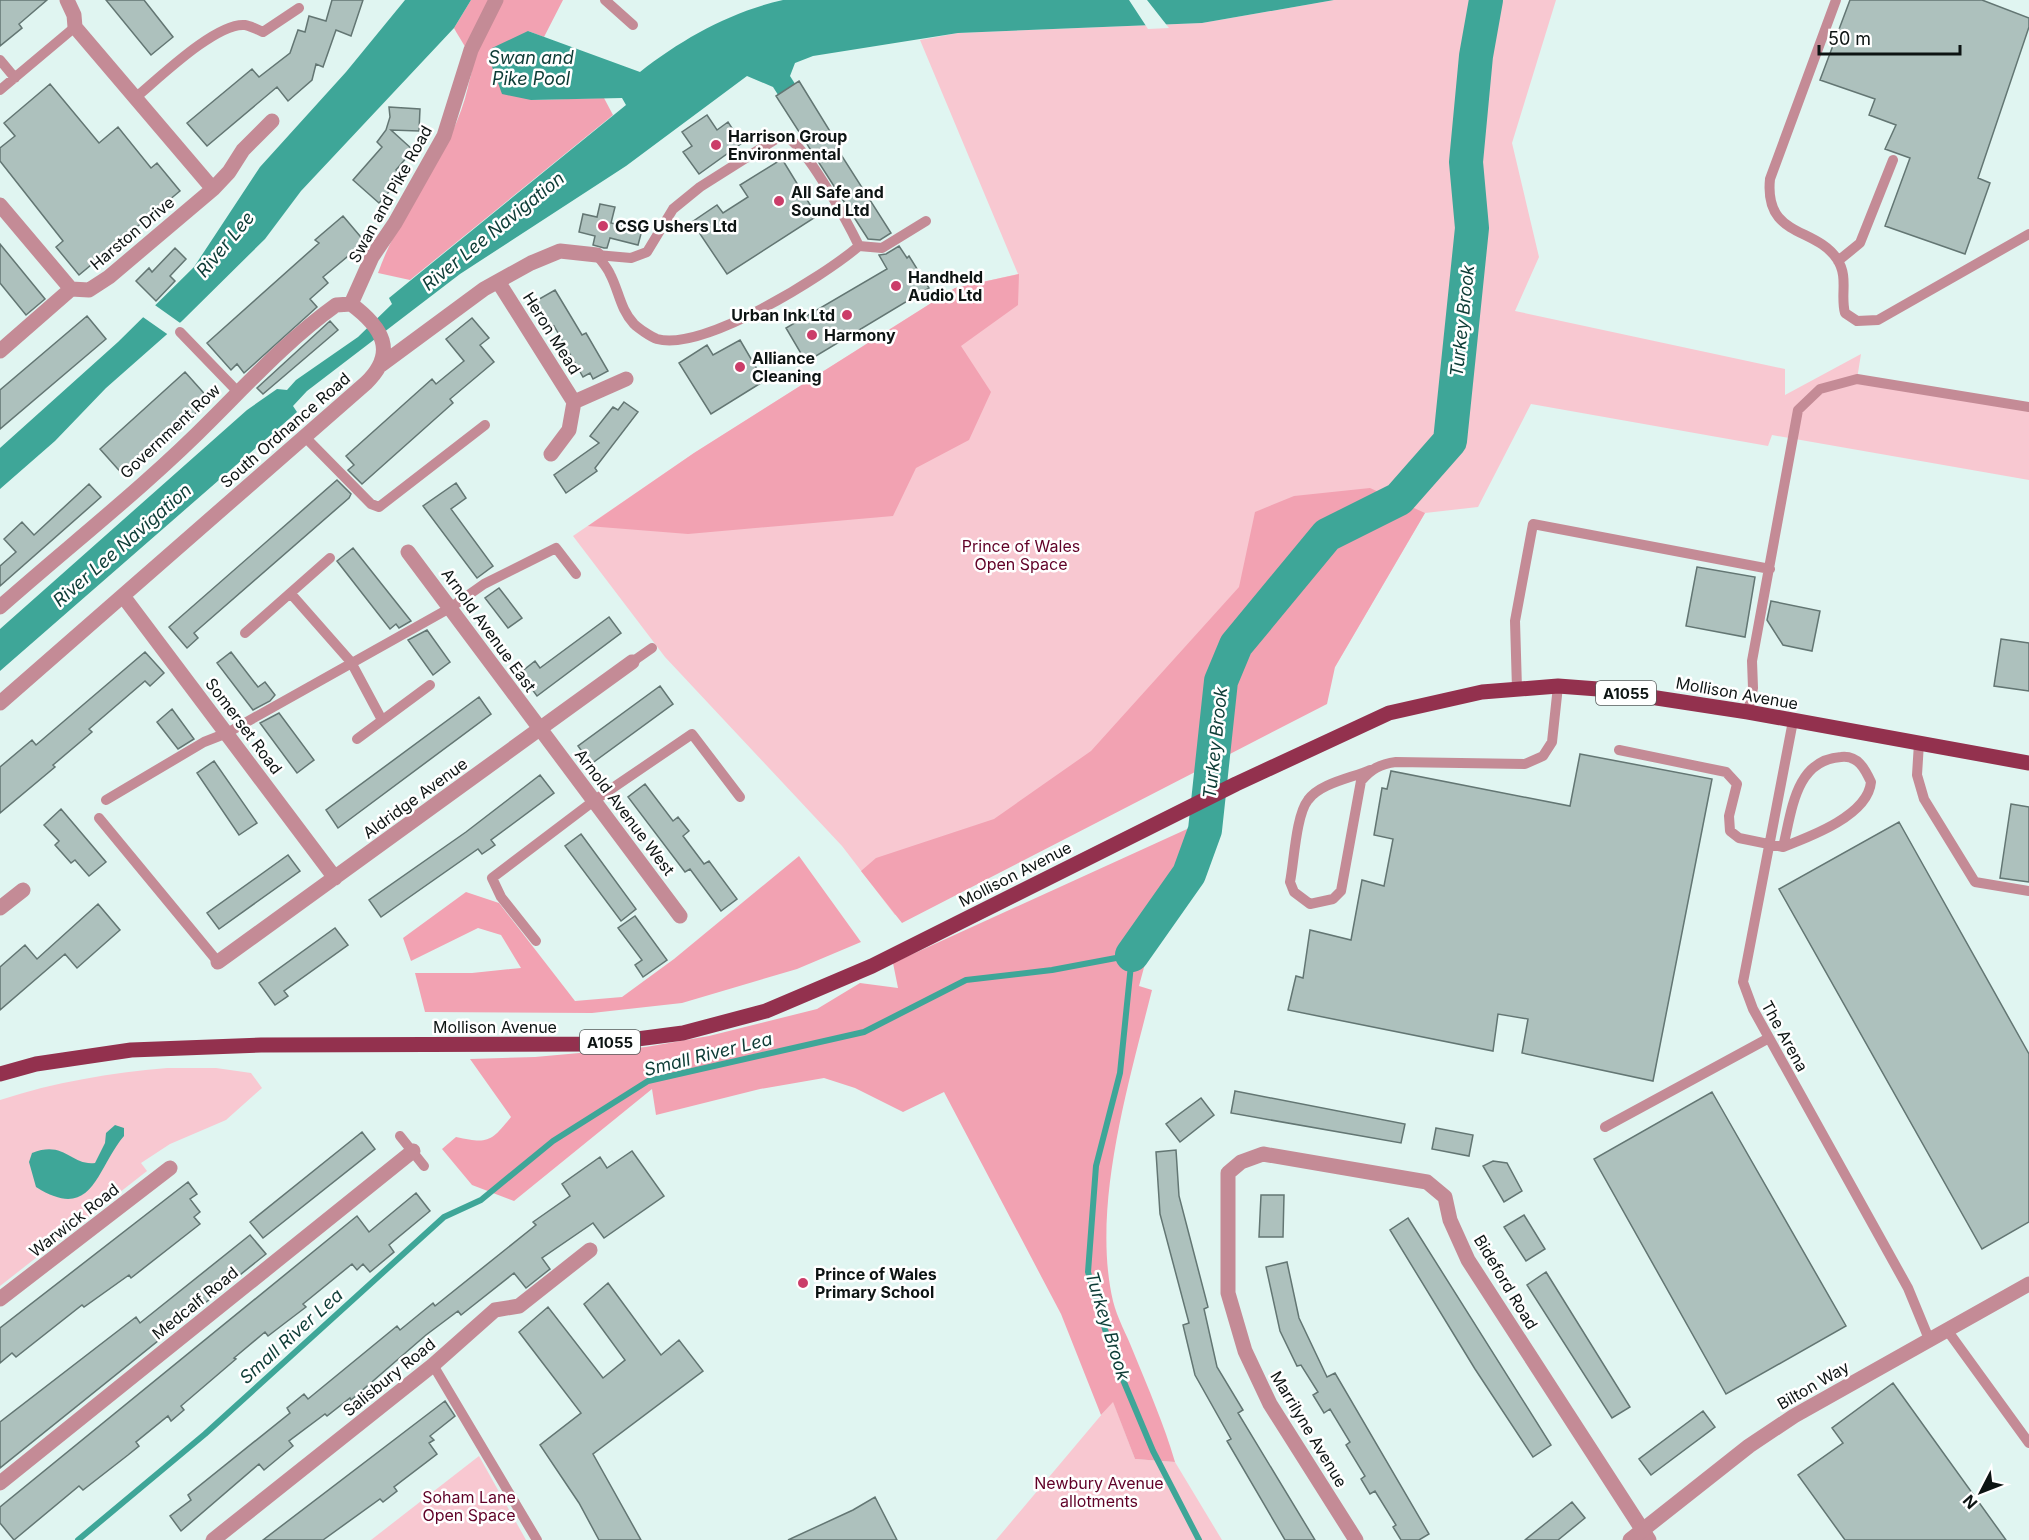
<svg xmlns="http://www.w3.org/2000/svg" width="2029" height="1540" viewBox="0 0 2029 1540" font-family="Inter,sans-serif">
<style>
.green{fill:#f8c8d1}
.forest{fill:#f2a2b2}
.water{fill:#3ea698}
.pier{fill:#e0f5f1}
.lines{fill:none;stroke-linecap:round;stroke-linejoin:round}
.stream{stroke:#3ea698;stroke-width:6}
.river{stroke:#3ea698;stroke-width:34}
.building{fill:#adc1bd;stroke:#637673;stroke-width:1.5}
.service{stroke:#c48b96;stroke-width:10}
.minor{stroke:#c48b96;stroke-width:15}
.tertiary{stroke:#c48b96;stroke-width:15}
.primary{stroke:#93314e;stroke-width:15}
.poi-dot{fill:#cb3d69;stroke:#fff;stroke-width:2}
.labels{text-anchor:middle;dominant-baseline:central;stroke-width:5;stroke-linejoin:round;paint-order:stroke}
.shield{fill:#fff;stroke:#565a5a;stroke-width:1.5}
.shield-label{font-size:15px;font-weight:bold;fill:#0d1413}
.poi-label{font-size:16px;font-weight:bold;fill:#0d1413;stroke:#fff;text-anchor:start}
.street-label{font-size:16px;fill:#0d1413;stroke:#fff}
.park-label{font-size:16px;fill:#600027;stroke:#fff}
.water-label{font-size:18px;font-style:italic;fill:#0d3c36;stroke:#fff}
</style>
<rect width="100%" height="100%" fill="#e0f5f1"/>
<!-- green -->
<path class="green" d="M1334,0h222l-44,143 27,114 -24,54 270,58v26l76,-41 -4,25 172,30v71l-257,-45 -4,11 -237,-42 -53,103 -53,6 -90,154 -440,248 -53,-69 -177,-189 -92,-121 121,-83 261,-165 63,-14 -98,-234 38,-7 244,-10z
M167,1068h49l35,5 11,15 -36,32 -56,24 -29,19 6,8 -147,115v-186c55,-18 110,-27 167,-32z
M1113,1401l22,58 40,3 47,78h-226z
M479,1456l47,84h-155z"/>
<!-- forest -->
<path class="forest" d="M471,0h92l-19,37 -16,-6 3,69 73,-2 9,17 -203,165 -32,-7c23,-66 74,-117 90,-186 1,-6 5,-16 4,-22 -1,-12 -13,-27 -18,-37z
M1019,274l-1,31 -57,41 30,46 -22,48 -53,28 -23,48 -205,18 -100,-8 106,-73 261,-165z
M1370,488l55,25 -90,154 -8,37 -425,219 -41,-52 15,-13 118,-39 97,-68 148,-164 16,-75 39,-16z
M1220,814l-5,29 -18,36 -47,66 -11,41 13,4c-23,92 -61,217 -39,311 4,17 14,34 20,50 15,37 31,73 42,111l-40,-3 -22,-57 -12,13 -40,-101 -117,-222 -41,20 -48,-24 -31,-10 -64,11 -104,26 -4,-26 -138,112 -42,-16 -30,-36 14,-12c32,7 35,5 55,-20l-41,-58 65,-2 111,-10 63,-11 108,-27 43,-26 38,5 -5,-25z
M799,856l62,86 -64,27 -115,34 -90,10 -167,-1 -10,-39h57l49,-5 -20,-33 -23,-7 -67,33 -8,-23 63,-46 33,11 76,98 47,-4 52,-38z"/>
<!-- water -->
<path class="water" d="M405,0h66l-17,28 -153,163 -36,48 -83,82 -76,67 -51,53 -55,48v-41l118,-106 76,-75 66,-100 86,-95z
M783,0h551l-132,23 -244,10 -145,23 -18,7 -5,13 43,67 -17,11 -43,-67 -26,-11 -121,90 -166,108 -153,117 -14,15 4,6 -297,259v-42l247,-219 30,-21 10,1 9,-10 62,-43 34,-33 -3,-6 237,-193 -4,-7 -91,2 -29,-6 -12,-33 2,-13 36,-17 112,41c42,-33 90,-60 143,-72z
M115,1125l9,3v8c-28,33 -31,87 -88,51l-7,-25 3,-9c33,-13 39,13 63,10l10,-20 1,-10z"/>
<!-- pier -->
<path class="pier" d="M1129,0h18l22,28 -21,1z
M152,303l31,22 -13,11 -30,-21z"/>
<g class="lines">
<!-- stream -->
<path class="stream" d="M78,1540l127,-106 239,-217 37,-17 72,-59 95,-60 216,-49 102,-52 86,-10 80,-15 -12,118 -24,93 -8,106 25,84 40,95 46,89"/>
<!-- river -->
<path class="river" d="M1132,955l57,-81 16,-44 16,-149 15,-36 91,-110 72,-36 51,-58 22,-213 -6,-66 10,-106 10,-56"/>
</g>
<!-- building -->
<path class="building" d="M0,0h47l-28,24 3,4 -22,18z
M106,0h38l29,37 -22,18z
M332,0h31l-12,36 -15,-6 -13,37 -7,-3 -4,16 -24,21 -11,-14 -70,59 -20,-23 65,-54 7,8 31,-24 8,-23 7,2 4,-16 17,5z
M1850,0h132l47,18v9l-51,151 12,5 -25,71 -80,-28 25,-68 -25,-9 11,-24 -27,-10 6,-16 -55,-19z
M799,81l37,60 2,9 53,83 -11,7 -12,-1 -92,-143z
M50,84l49,59 19,-16 33,41 6,-5 23,28 -101,84 -23,-28 7,-6 -63,-80v-13l15,-12 -11,-13z
M389,107l31,2 -1,22 -28,-1 22,20 -17,20 7,6 -24,27 -26,-23 29,-33 -5,-5 9,-12 4,-13z
M707,115l10,15 11,-8 14,21 -43,31 -16,-22 9,-6 -10,-14z
M782,159l35,57 -90,58 -35,-52 25,-17 6,8 25,-16 -8,-12z
M600,204l15,3 -4,16 31,7 -4,15 -28,-7 -3,10h-3l-11,-3 2,-9 -16,-4 4,-18 14,3z
M343,216l22,26 -42,35 5,6 -18,16 7,8 -73,66 -7,-9 -6,6 -24,-27 112,-100 -4,-3z
M0,244l45,55 -19,16 -26,-32z
M899,246l8,12 2,-2 20,32 -123,74 -20,-34 101,-59 -8,-14 7,-1z
M175,248l11,11 -16,17 5,5 -19,20 -20,-20 13,-13 3,4z
M555,290l27,45 4,-2 22,38 -15,8 -3,-6 -7,4 -29,-51 -5,2 -15,-26z
M87,316l19,23 -106,90v-39z
M472,318l17,20 -9,7 14,17 -44,37 3,4 -91,81 -14,-14 6,-5 -8,-9 86,-77 4,5 28,-23 -18,-22z
M330,321l8,9 -75,64 -6,-6z
M740,340l24,41 -53,33 -32,-51 28,-18 6,10z
M185,372l25,28 -85,77 -25,-28z
M624,402l14,10 -43,56 2,3 -31,22 -12,-18 45,-32 -9,-7 23,-29 5,3z
M337,480l14,14 -2,4 -155,135 4,5 -11,10 -18,-21z
M456,483l10,15 -15,11 42,57 -16,12 -54,-72z
M89,484l12,13 -101,89v-20l16,-14 -12,-13 18,-17 12,13z
M353,548l54,68 4,5 -12,7 -3,-4 -6,5 -53,-68z
M1697,567l58,10 -10,60 -59,-11z
M499,588l23,30 -14,10 -23,-30z
M1771,601l49,10 -8,40 -29,-6 -16,-25z
M609,617l12,16 -84,63 -17,-23 15,-12 5,7z
M427,630l23,32 -17,13 -25,-35z
M2001,639l28,4v48l-35,-5z
M145,652l19,21 -14,13 -5,-5 -56,48 3,3 -39,33 2,2 -55,46v-46l32,-27 4,5z
M231,652l27,35 7,-5 10,13 -5,6 -17,9 -36,-47z
M660,686l13,18 -82,60 -13,-18z
M479,697l12,17 -153,114 -12,-18z
M172,709l22,30 -16,10 -21,-27z
M279,713l35,47 -17,13 -37,-50z
M1580,754l132,25 -59,302 -131,-28 6,-34 -30,-5 -5,37 -205,-41 8,-34 7,2 7,-48 41,10 11,-60 22,6 9,-47 -19,-4 8,-47 5,1 4,-18 179,35z
M214,761l43,62 -18,12 -42,-62z
M540,775l14,18 -63,47 4,5 -13,9 -4,-5 -97,68 -12,-17 97,-68z
M645,784l28,37 5,-4 11,14 -6,5 21,28 5,-3 28,38 -16,12 -31,-42 -5,3 -57,-75z
M2011,804l18,3v75l-29,-4z
M61,809l45,53 -17,14 -14,-16 -4,3 -16,-18 4,-4 -15,-16z
M1899,822l130,232v168l-47,27 -203,-360z
M581,834l55,75 -15,12 -56,-75z
M288,855l12,16 -81,58 -12,-16z
M98,904l22,26 -43,38 -12,-14 -65,56v-43l25,-22 12,14z
M635,916l32,44 -24,17 -8,-12 7,-5 -24,-32z
M335,928l13,17 -64,46 4,5 -13,9 -16,-22z
M1235,1091l170,33 -4,19 -170,-30z
M1712,1092l134,234 -120,68 -132,-235z
M1201,1098l13,17 -34,27 -14,-18z
M1436,1128l37,7 -4,21 -37,-7z
M362,1132l13,17 -112,89 -13,-16z
M1176,1150l3,46 29,111 -4,2 13,58 26,43 -5,3 77,127h-30l-58,-99 4,-2 -36,-64 -12,-50 6,-2 -29,-109 -4,-62z
M632,1151l32,45 -60,42 -11,-15 -51,35 8,11 -24,19 -12,-15 -53,42 -3,-4 -32,24 -75,65 -1,-2 -23,18 -2,-2 -36,27 4,5 -29,24 -5,-6 -78,67 -11,-15 21,-16 -3,-5 102,-82 -3,-5 17,-14 4,5 89,-73 3,4 33,-27 2,3 101,-81 -3,-3 37,-26 -8,-12 38,-27 7,11z
M1493,1161l14,2 15,28 -18,11 -21,-36z
M188,1182l9,12 -7,5 10,13 -6,5 6,7 -69,54 -2,-3 -45,32 -2,-2 -66,52 -4,-4 -12,10v-35z
M416,1193l14,18 -41,34 5,7 -24,20 -7,-8 -6,6 -5,-6 -49,40 3,3 -21,16 -17,13 -3,-4 -31,26 2,1 -55,47 3,4 -13,11 -3,-5 -32,26 3,4 -11,9 -45,35 -4,-4 -65,54 -14,-17v-16l357,-291 12,16z
M1261,1195h23l-1,42h-24z
M1524,1215l21,34 -19,12 -22,-34z
M1408,1218l143,227 -18,12 -58,-88 -85,-139z
M250,1235l16,19 -266,214v-46l136,-105 4,6z
M1287,1262l12,56 28,59 8,-4 94,161 -10,6h-18l-8,-13 3,-2 -21,-34 -5,3 -9,-15 4,-3 -19,-31 4,-3 -20,-33 -6,4 -11,-18 5,-3 -17,-27 -4,1 -17,-35 -14,-64z
M1546,1272l84,135 -18,11 -85,-133z
M608,1283l53,72 18,-15 24,31 -110,83 48,86h-42l-20,-37 -39,-58 41,-32 -62,-81 29,-25 55,71 22,-18 -41,-56z
M1893,1383l113,157h-161l-47,-65 45,-32 -11,-15z
M445,1401l10,15 -25,20 4,4 -5,3 8,11 -43,33 3,4 -14,11 -3,-3 -57,41h-60z
M1703,1411l12,16 -64,48 -12,-16z
M875,1497l22,43h-109l65,-30z
M1572,1502l13,16 -27,22h-33z"/>
<g class="lines">
<!-- service -->
<path class="service" d="M605,0l28,25
M1836,0l-66,179c-6,59 45,47 67,80 12,18 3,36 8,54l12,8 21,-1 151,-86
M0,60l15,18
M0,90l75,-63
M135,98c22,-18 81,-76 110,-73 6,1 13,5 18,7l36,-24
M779,137c4,1 10,1 13,4 20,17 55,80 67,105 -35,30 -156,106 -202,93 -6,-2 -19,-11 -23,-15 -14,-15 -15,-33 -24,-50 -3,-7 -9,-13 -13,-19l34,3 16,-6 26,-43 27,-22z
M859,246l23,2 44,-27
M1838,261l22,-18 33,-83
M180,332l57,59
M305,437l66,67 8,3 106,-82
M292,595l59,67 31,58
M245,633l85,-75
M632,662l20,-14
M1517,689l-2,-68 18,-97 237,45
M1748,712l5,-24 -1,-27 46,-251 22,-21 37,-10 172,28
M1793,721l-50,261 10,27 155,279 21,51
M357,739l73,-54
M1919,743l-2,32 7,24 51,83 54,9
M1619,750l107,22 11,12 -8,32 1,15 9,7 44,9c9,-36 12,-87 58,-90 17,-2 24,12 30,25 -3,33 -59,54 -88,65
M1370,770c-18,8 -50,13 -62,30 -12,15 -14,62 -18,82l4,10 16,12 23,-5 8,-8 20,-110c10,-12 19,-17 35,-19l129,2 18,-8 9,-14 6,-56
M106,800l98,-58 23,-9 223,-125 34,-24 72,-36 20,26
M99,818l119,144
M536,941l-35,-44 -9,-19 103,-78 97,-66 48,63
M1605,1127l164,-89
M400,1136l24,30
M1947,1330l82,113
M433,1365l104,175"/>
<!-- minor -->
<path class="minor" d="M67,0l7,15 1,12 138,162
M0,205l71,84 18,1 20,-13 104,-88 16,-17 14,-22 29,-29
M499,283l75,119
M351,304l21,-47 23,-34 49,-87 27,-86 25,-50
M0,351l71,-62
M381,365l103,-76 47,-26 29,-12 37,4
M551,454l18,-24 5,-28 52,-23
M408,552l272,364
M123,596l212,282
M0,607c70,-62 146,-121 212,-188 40,-40 78,-81 124,-114l15,-1c31,23 47,48 15,79l-366,320
M0,908l23,-18
M218,962l414,-300
M0,1299l170,-131
M0,1483l413,-332
M213,1540l220,-175 62,-55 24,-4 71,-56
M1356,1540l-86,-136 -25,-53 -17,-58v-120l13,-11 22,-8 164,28 18,15 5,23 18,40 181,280"/>
<!-- tertiary -->
<path class="tertiary" d="M1630,1540l119,-94 45,-30 235,-132"/>
<!-- primary -->
<path class="primary" d="M0,1074l36,-10 95,-14 130,-5 338,-1 84,-11 83,-22 106,-45 364,-182 153,-71 93,-21 76,-6 40,3 150,23 281,51"/>
</g>
<!-- markers -->
<g class="poi-dot">
<circle cx="716" cy="145" r="6"/>
<circle cx="779" cy="201" r="6"/>
<circle cx="603" cy="226" r="6"/>
<circle cx="896" cy="286" r="6"/>
<circle cx="847" cy="315" r="6"/>
<circle cx="812" cy="335" r="6"/>
<circle cx="740" cy="367" r="6"/>
<circle cx="803" cy="1283" r="6"/>
</g>
<g class="labels">
<!-- shield labels -->
<g class="shield">
<rect x="1596" y="681" width="60" height="24" rx="4.5"/>
<rect x="580" y="1030" width="60" height="24" rx="4.5"/>
</g>
<g class="shield-label">
<text x="1626" y="693">A1055</text>
<text x="610" y="1042">A1055</text>
</g>
<!-- poi labels -->
<g class="poi-label">
<text x="728" y="136">Harrison Group<tspan x="728" dy="18">Environmental</tspan></text>
<text x="791" y="192">All Safe and<tspan x="791" dy="18">Sound Ltd</tspan></text>
<text x="615" y="226">CSG Ushers Ltd</text>
<text x="908" y="277">Handheld<tspan x="908" dy="18">Audio Ltd</tspan></text>
<text x="835" y="315" text-anchor="end">Urban Ink Ltd</text>
<text x="824" y="335">Harmony</text>
<text x="752" y="358">Alliance<tspan x="752" dy="18">Cleaning</tspan></text>
<text x="815" y="1274">Prince of Wales<tspan x="815" dy="18">Primary School</tspan></text>
</g>
<!-- street labels -->
<g class="street-label">
<text transform="translate(390 194) rotate(-61)">Swan and Pike Road</text>
<text transform="translate(132 233) rotate(-40)">Harston Drive</text>
<text transform="translate(552 333) rotate(58)">Heron Mead</text>
<text transform="translate(285 430) rotate(-41)">South Ordnance Road</text>
<text transform="translate(170 431) rotate(-43)">Government Row</text>
<text transform="translate(489 630) rotate(54)">Arnold Avenue East</text>
<text transform="translate(1737 693) rotate(10)">Mollison Avenue</text>
<text transform="translate(244 726) rotate(53)">Somerset Road</text>
<text transform="translate(415 798) rotate(-36)">Aldridge Avenue</text>
<text transform="translate(625 812) rotate(53)">Arnold Avenue West</text>
<text transform="translate(1015 874) rotate(-27)">Mollison Avenue</text>
<text x="495" y="1027">Mollison Avenue</text>
<text transform="translate(1785 1036) rotate(61)">The Arena</text>
<text transform="translate(74 1220) rotate(-38)">Warwick Road</text>
<text transform="translate(1506 1282) rotate(59)">Bideford Road</text>
<text transform="translate(195 1303) rotate(-39)">Medcalf Road</text>
<text transform="translate(389 1377) rotate(-39)">Salisbury Road</text>
<text transform="translate(1813 1385) rotate(-30)">Bilton Way</text>
<text transform="translate(1309 1429) rotate(59)">Marrilyne Avenue</text>
</g>
<!-- park labels -->
<g class="park-label">
<text x="1021" y="546">Prince of Wales<tspan x="1021" dy="18">Open Space</tspan></text>
<text x="1099" y="1483">Newbury Avenue<tspan x="1099" dy="18">allotments</tspan></text>
<text x="469" y="1497">Soham Lane<tspan x="469" dy="18">Open Space</tspan></text>
</g>
<!-- water labels -->
<g class="water-label">
<text x="531" y="57">Swan and<tspan x="531" dy="21">Pike Pool</tspan></text>
<text transform="translate(493 231) rotate(-39)">River Lee Navigation</text>
<text transform="translate(225 244) rotate(-50)">River Lee</text>
<text transform="translate(1462 321) rotate(-84)">Turkey Brook</text>
<text transform="translate(122 545) rotate(-41)">River Lee Navigation</text>
<text transform="translate(1215 743) rotate(-84)">Turkey Brook</text>
<text transform="translate(708 1054) rotate(-14)">Small River Lea</text>
<text transform="translate(1108 1326) rotate(73)">Turkey Brook</text>
<text transform="translate(291 1336) rotate(-42)">Small River Lea</text>
</g>
</g>
<!-- north arrow -->
<g transform="translate(1981 1492) rotate(228)" stroke="#ffffff" stroke-width="4.5" paint-order="stroke">
<path d="M0-4.5L10 22L0 15L-10 22Z" fill="#0d1413"/>
<text y="-9" font-size="16" font-weight="bold" text-anchor="middle" fill="#0d1413">N</text>
</g>
<!-- scale -->
<path d="M1819 45v9h141v-9" fill="none" stroke="#0d1413" stroke-width="3"/>
<text x="1828" y="45" font-size="18" fill="#0d1413" stroke="#ffffff" stroke-width="4.5" paint-order="stroke">50 m</text>
</svg>
